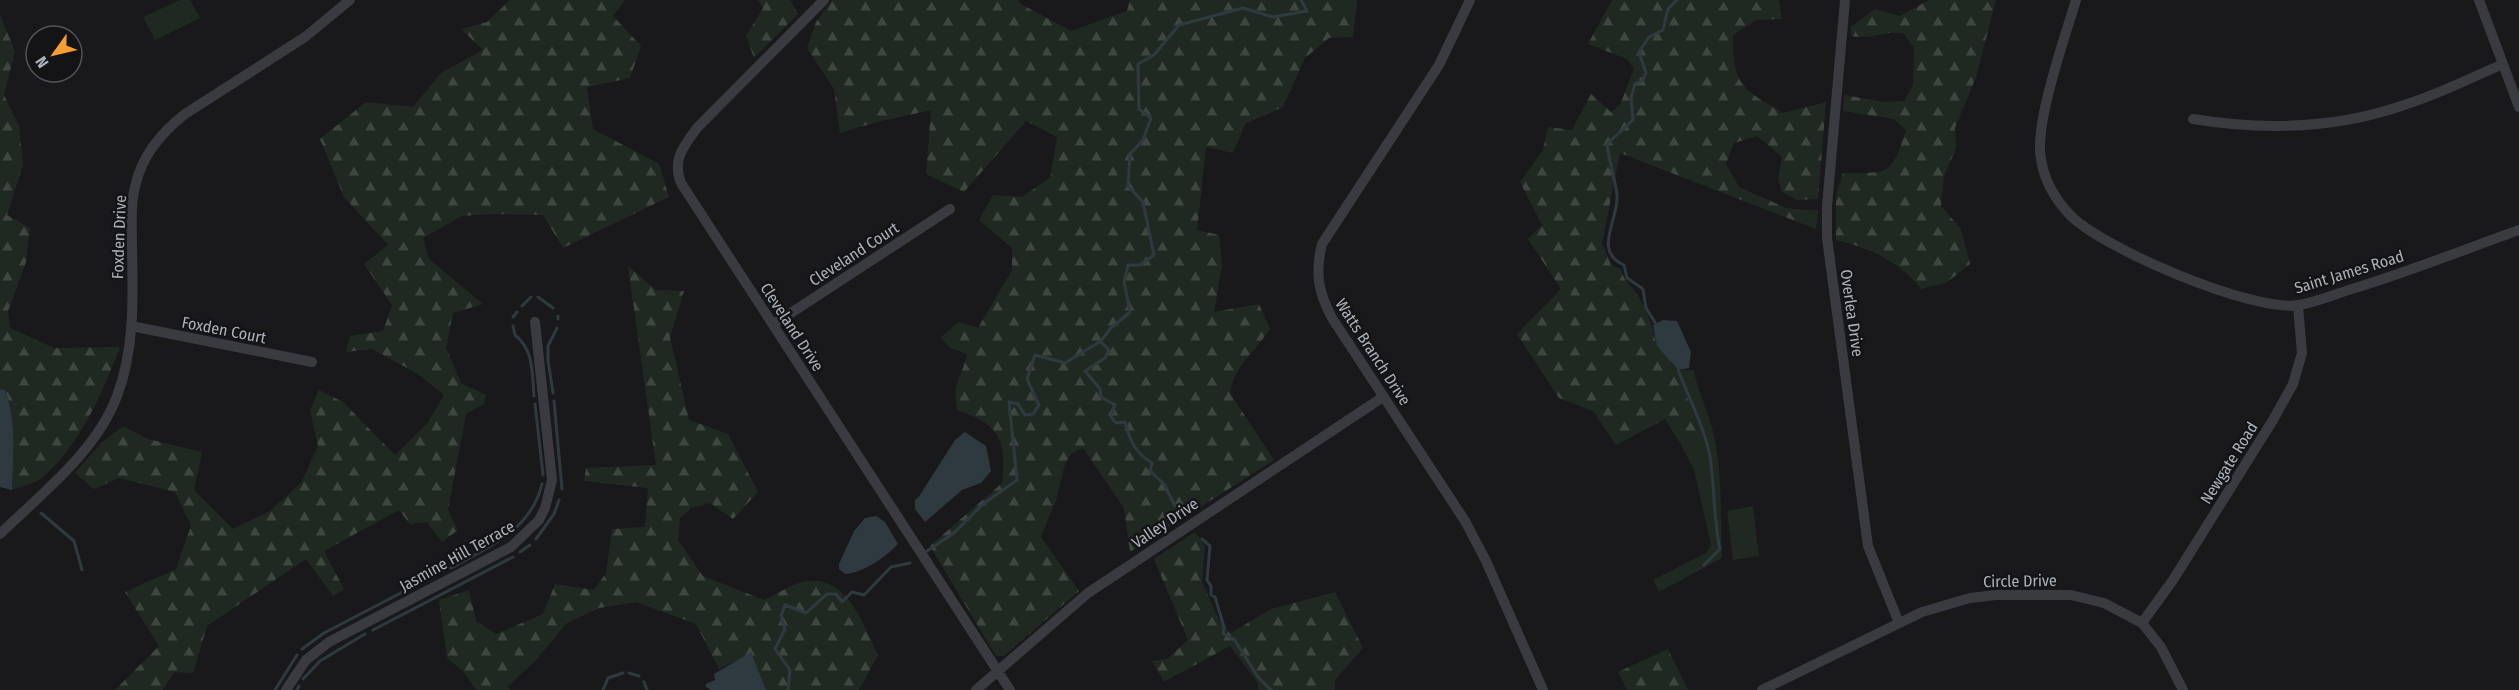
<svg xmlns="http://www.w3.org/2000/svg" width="2519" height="690" viewBox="0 0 2519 690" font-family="'Fira Sans Condensed',sans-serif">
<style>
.grass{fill:#202921}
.forest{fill:url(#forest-firs)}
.water{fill:#2e3a40}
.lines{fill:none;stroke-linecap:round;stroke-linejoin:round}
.stream{stroke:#2e3a40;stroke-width:3}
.minor{stroke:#3a3b40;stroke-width:10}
.labels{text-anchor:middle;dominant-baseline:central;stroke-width:5;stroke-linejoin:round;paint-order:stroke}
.street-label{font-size:16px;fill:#abb2bb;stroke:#141416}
</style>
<defs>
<pattern id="forest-firs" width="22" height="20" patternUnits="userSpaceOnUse" patternTransform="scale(1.5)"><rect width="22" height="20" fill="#202921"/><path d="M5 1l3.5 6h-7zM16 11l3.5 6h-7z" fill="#3e463f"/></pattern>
</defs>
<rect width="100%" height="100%" fill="#19191b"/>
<!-- grass -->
<path class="grass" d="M180,0h10l10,18 -45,22 -12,-23z
M1674,367l4,3h16c3,21 13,37 18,58 11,41 8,88 10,130l-63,34 -6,-12 53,-27 5,-8 -17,-75 -14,-27 20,-9z
M1753,506l6,50 -26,4 -6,-49z"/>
<!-- forest -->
<path class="forest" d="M510,0h115l-12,16 28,30 -11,32 -43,9 6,42 66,35 10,33 -106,51 -20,-33 -52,-1 -29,2 -39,22 6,21 54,45 -30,9 -7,35 15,35 25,12 -2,9 -18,10 -18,96 10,20 -16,12 -15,-20 -17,2 -11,-14 -75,41 20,38 -11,7 -27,-37 -99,67 -14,47 -19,-1 -11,18h-48l44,-44 -34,-54 51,-23 15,-43 -16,-34 -56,-14 -25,11 -19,-16 26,-30 22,-17 25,13 54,13 -8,38 39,39 37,-18 31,-28 17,-37 -8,-36 9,-20 24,12 52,53 32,-31 17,-29 -26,-21 -46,-25 -26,3 4,-16 33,-5 9,-26 -28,-41 24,-19 -44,-48 -24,-58 46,-37 47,5 28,-34 42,-23 -22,-21 26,-7z
M758,0h32l8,14 -44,44 -8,-22 17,-28z
M832,0h187v3l52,28 56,-20 3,-11h227l-4,37 -24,1 -24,20 -22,49 -38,17 -12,29 -27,-6 -9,83 22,5 3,30 -8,47 45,-8 11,25c-16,24 -35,35 -40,64l44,67 -144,92 -6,-44 -41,-60 -12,6 -6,10 -9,36 -15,37 38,54 -75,65h-8l-66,-110 72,-63c5,-44 -3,-59 -45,-73 -5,-30 4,-29 10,-56l-17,-6 -9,-11 18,-15 19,6 34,-58v-22l-33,-28 14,-25 29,2 28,-19 7,-41 -31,-16 -62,71 -38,-18 5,-64 -54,12 -37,11 -6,-44 -27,-41 9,-26z
M1612,0h167l3,19 -26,1 -23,15c-1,50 9,54 50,78l43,-11 -8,97 -21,1 -15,-8 -4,-13 4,-22 -25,-21 -23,7 -8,21 13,23 47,21 32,3 -2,18 -196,-76 -18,90 9,22 10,4c4,16 11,15 17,27 10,16 15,32 19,50 21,14 33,64 43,88l-20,9 -15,-24 -49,26 -23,-34 -34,-13 -42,-64 44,-45 -33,-50 14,-14 -22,-43 23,-32 5,-23 24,3 19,-36 20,18 9,-7 14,-36 -7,-10 -39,-15z
M1929,0h67l-20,77 -21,51 1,20 -12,28 -3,30 20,23 9,35 -24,19 -25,6c-22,-28 -51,-41 -85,-49v-45l7,-22c47,0 48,3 63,-43l-12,-11 -51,-8 1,-16 40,7 20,-1 9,-16 1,-37 -11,-15c-22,-3 -27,7 -52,3v-9l24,-18 25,7z
M0,15l15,36 -11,44 15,31 4,39 -16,50 23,13 -4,34 -18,49 2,17 44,20 66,-1c-17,45 -40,98 -78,131 -7,6 -21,8 -30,12 1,-33 5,-69 -7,-100l-5,-1z
M628,266l28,24 28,1 -14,46 19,83 39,14 30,58 -25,27 -23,-16 -19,5 -11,10 -2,22 25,36 61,24c13,-6 31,-18 44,-19 40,-4 56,45 70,74l-19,35h-93l-15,-37 -32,16 -23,-45 -60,-22 -37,6 -32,15 -31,37 -28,26 2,4h-34l-12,-18 -17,-14 -8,-58 30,-10 7,31 20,13 47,-20 12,-30 39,6 12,-17 6,-44 33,-2 3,-39 -64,-7 2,-13 70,-3z
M1195,532l10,14 -3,36 19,42 10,9 40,-24 64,-17 28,56 -28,32v10h-77v-7l-28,-37 -66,36 -12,-21 15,-2 21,-19 -34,-81z
M1668,649l20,41h-61l-9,-18z"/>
<!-- water -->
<path class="water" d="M1663,320l14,1 14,31 -2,16 -11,2 -21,-24 -4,-21z
M0,389l5,1c12,31 8,67 7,100l-12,-3z
M965,432l21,14 5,25 -10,12 -19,7 -37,32 -10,-13v-9l3,-2 37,-58z
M876,516l9,6 13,22c-12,13 -35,29 -53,30l-6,-5v-5l15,-33 11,-13z
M751,652l15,38h-55l-5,-3v-3l9,-4 -1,-6z"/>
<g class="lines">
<!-- stream -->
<path class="stream" d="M538,297l15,11
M522,306l9,-9
M558,316v3
M513,317l4,-5
M1656,324l-10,-16 -3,-19 -16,-11 -3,-13c-32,-14 -5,-45 -7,-70 -2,-17 -8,-34 -10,-51l26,-24 -2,-22 4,-14 8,-4 3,-7 -7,-21 10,-15 14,-7 5,-21 9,-9
M513,326l2,9c19,15 17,38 19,61
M1101,342l8,8 -4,8 -20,13 15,18 1,8 14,8 -4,12 5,6 9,-1c5,18 10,31 27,41l-2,8 14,13 11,22
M1678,370c10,26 28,61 32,87 5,31 3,61 10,92l-16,16
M553,393l-5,-33v-14l9,-18
M554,401l8,88
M535,404l8,71
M41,513l33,28 8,29
M536,539l18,-25 5,-14
M1202,539l8,7 -3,34 4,6v9l4,2 9,30 -1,7 11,5 24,38 13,13
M927,551l27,-18 29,-29 34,-24 -8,-78 9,2 7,11 8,-1 6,-9 -12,-26 8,-24 30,8 36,-22 9,-12 20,-17 -6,-31 4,-16h12l14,-10 -11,-53 -15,-16 2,-32 13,-14 8,-22 -12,-9 -1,-45 16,-9 25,-30 64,-17 30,9 34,-6 -6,-11
M520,552l10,-7
M451,568c38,-21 80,-38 91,-84
M373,630l140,-73
M302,649l22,-16 119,-62
M629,673l10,3
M303,679l17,-18 45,-27
M644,682l3,8
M275,690l22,-35
M297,690l2,-4
M603,690l5,-12 15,-5
M788,690l2,-20 -15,-21 10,-20 -4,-13 4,-11 21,8 21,-19h9l6,8 10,-10 12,3 27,-28 19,-4"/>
<!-- minor -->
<path class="minor" d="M824,0l-127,128c-14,19 -25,32 -16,55l329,507
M1470,0l-31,65 -117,179c-7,28 -4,48 10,74l133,203 21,40 57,129
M1845,0l-18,206v32l41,308 31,77
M2076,0c-11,37 -42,124 -35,159 3,21 14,40 29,56 32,33 183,98 229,90 18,-3 36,-11 53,-16 56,-17 111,-39 167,-59
M2479,0l40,107
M2193,119c73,12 144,10 214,-15 32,-10 63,-26 94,-39
M774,324l176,-115
M131,326l181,36
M0,534c42,-41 96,-82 117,-138 18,-47 16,-100 15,-149 0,-21 -2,-44 4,-64 7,-29 26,-51 49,-69l120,-77 45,-37
M2142,623l31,-43 100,-160 20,-36 9,-31 -4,-47
M286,690l20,-30 23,-18 182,-95 28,-27 6,-12 7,-28 -17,-158
M976,690l112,-97 295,-196
M1762,690l160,-78 48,-14 26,-3h75l33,8 38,20 19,24 22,43"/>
</g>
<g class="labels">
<!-- street labels -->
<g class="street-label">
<text transform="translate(119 237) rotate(-88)">Foxden Drive</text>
<text transform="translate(854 254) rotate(-33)">Cleveland Court</text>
<text transform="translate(2349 272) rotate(-17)">Saint James Road</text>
<text transform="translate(1852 313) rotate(82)">Overlea Drive</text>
<text transform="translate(792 327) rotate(57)">Cleveland Drive</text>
<text transform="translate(224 330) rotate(11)">Foxden Court</text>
<text transform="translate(1373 352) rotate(57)">Watts Branch Drive</text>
<text transform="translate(2229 463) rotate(-58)">Newgate Road</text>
<text transform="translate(1165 523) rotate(-34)">Valley Drive</text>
<text transform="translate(457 556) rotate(-29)">Jasmine Hill Terrace</text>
<text transform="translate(2020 581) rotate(-1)">Circle Drive</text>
</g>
</g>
<!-- north arrow -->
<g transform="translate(54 54) rotate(236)"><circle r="28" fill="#141416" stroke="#505358" stroke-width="1.5"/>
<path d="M0-4.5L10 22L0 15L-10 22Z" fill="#f89d34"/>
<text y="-9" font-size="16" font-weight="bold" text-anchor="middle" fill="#abb2bb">N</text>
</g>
</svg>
